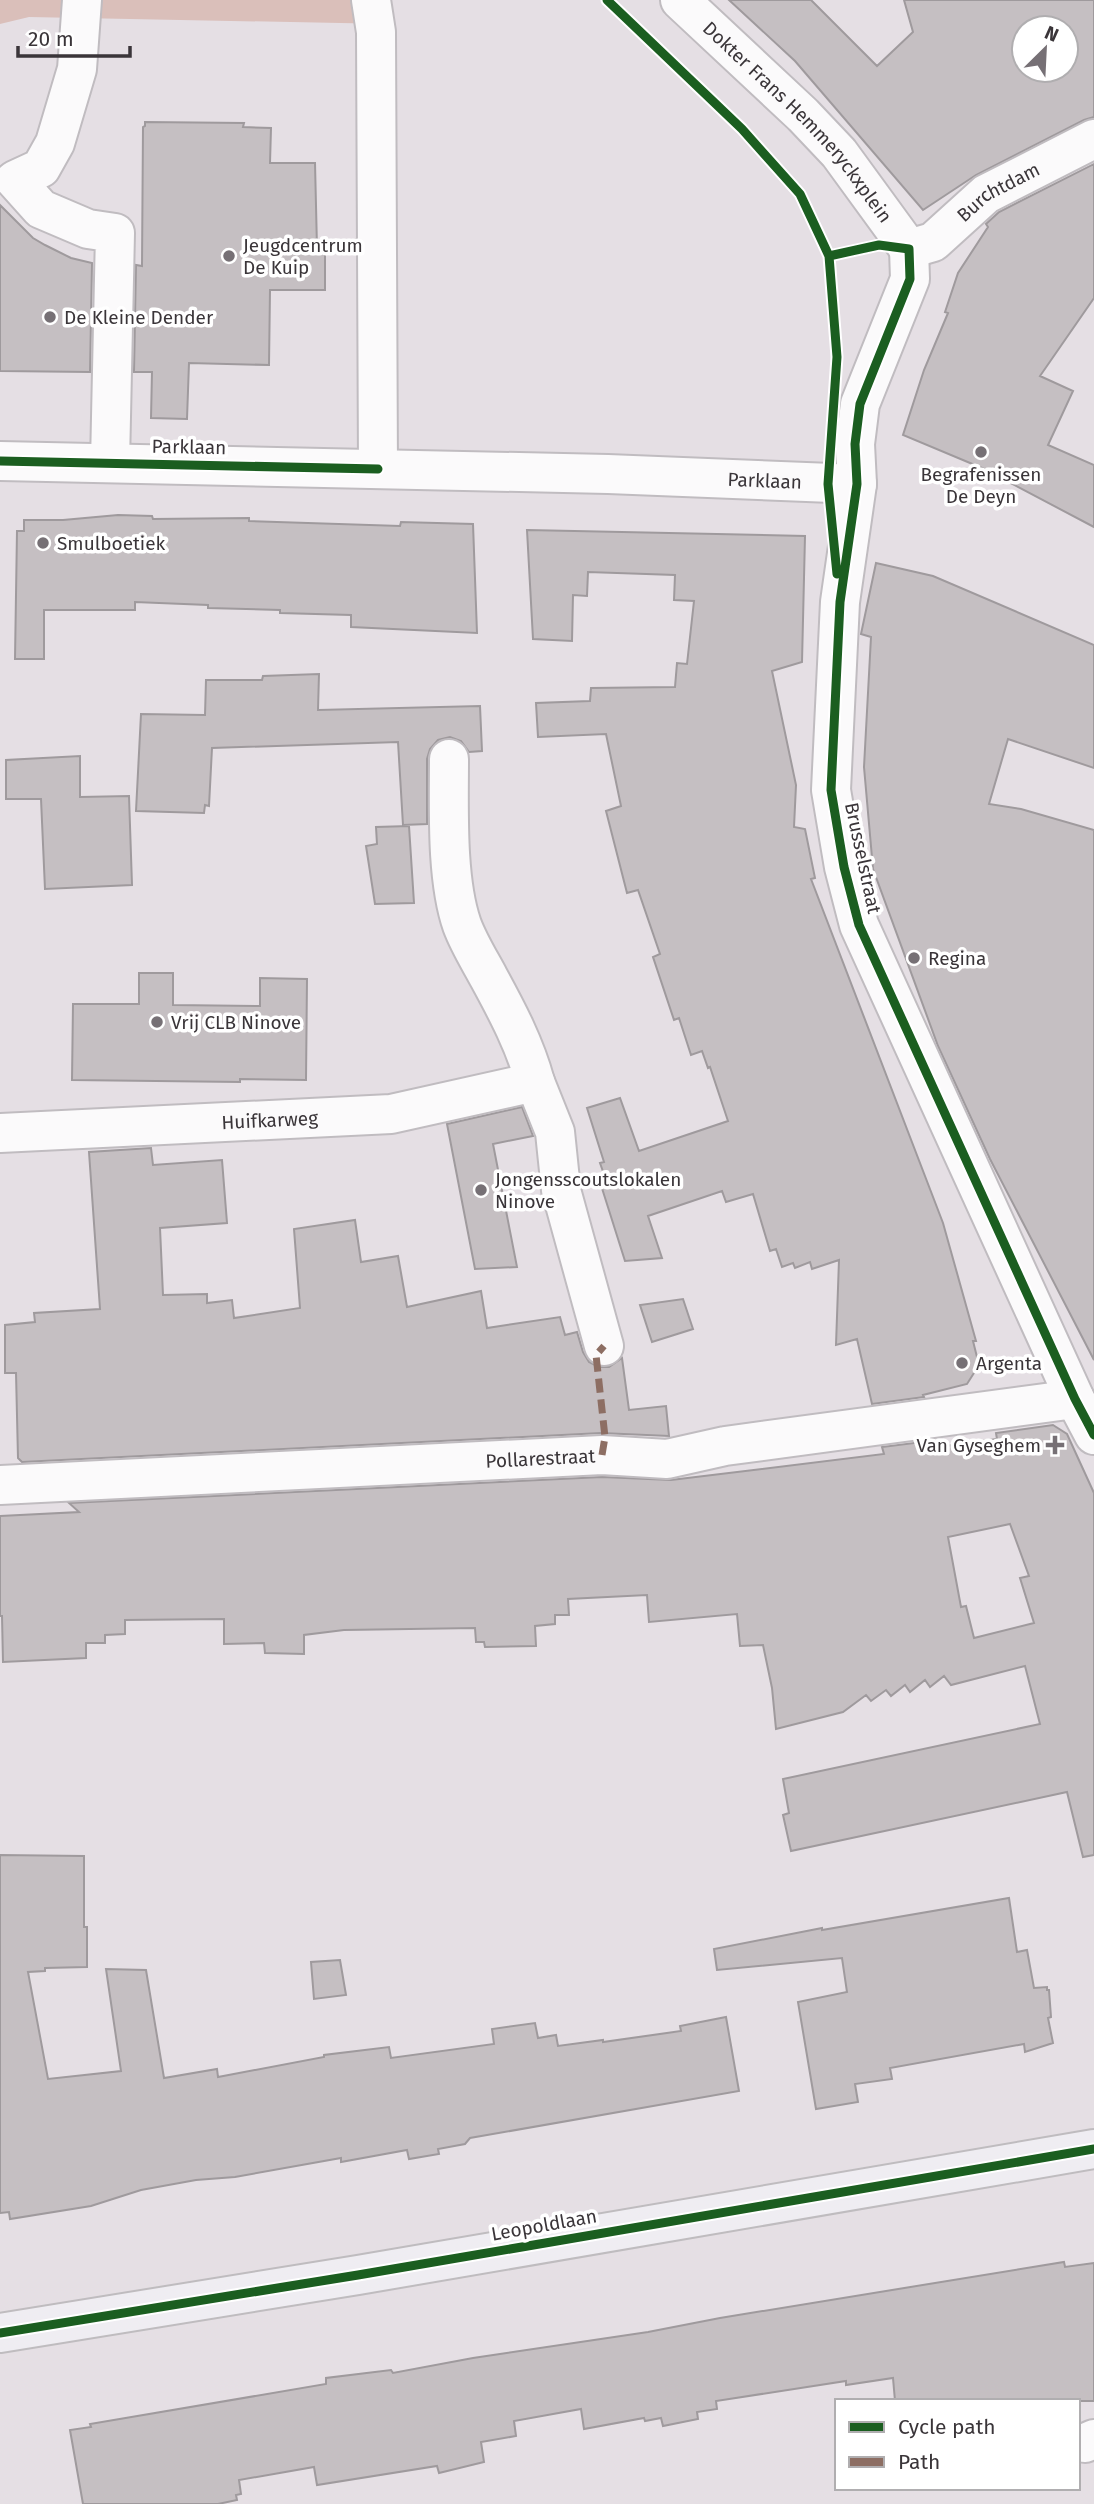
<svg xmlns="http://www.w3.org/2000/svg" width="1094" height="2504" viewBox="0 0 1094 2504" font-family="'Fira Sans',sans-serif">
<style>
.green{fill:#dabfba}
.building{fill:#c5bfc2;stroke:#9f9a9d;stroke-width:2;fill-rule:evenodd}
.lines{fill:none;stroke-linecap:round;stroke-linejoin:round}
.minor-casing{stroke:#c0bcc0;stroke-width:42}
.major-casing{stroke:#bfbcbf;stroke-width:42}
.minor{stroke:#fbfafb;stroke-width:38}
.major{stroke:#efedf2;stroke-width:38}
.quiet{stroke:#8d6e63;stroke-width:7;stroke-dasharray:14 7;stroke-linecap:butt}
.cycleway-casing{stroke:#fff;stroke-width:13}
.cycleway{stroke:#1b5e20;stroke-width:9}
.poi-dot{fill:#767075;stroke:#fff;stroke-width:2.5}
.labels{text-anchor:middle;dominant-baseline:central;stroke-width:7;stroke-linejoin:round;paint-order:stroke}
.street-label{font-size:19px;fill:#3a3539;stroke:#fff}
.poi-label{font-size:19px;fill:#3a3539;stroke:#fff;text-anchor:start}
</style>
<rect width="100%" height="100%" fill="#e5dfe4"/>
<!-- green -->
<path class="green" d="M0,0h391l-1,24 -361,-7 -29,7z"/>
<!-- building -->
<path class="building" d="M729,0h82l66,66 36,-34 -9,-32h190v117l-10,3 -108,55 -53,35 -128,-149zM1024,28h42v42h-42z
M145,122l99,1 -1,4 28,1 -1,35h45l2,85h8v42h-55l-1,75 -80,-2 -2,56 -36,-1 1,-46h-18l2,-107 6,1 1,-139 2,-1z
M1094,164v134l-54,78 33,15 -25,54 46,20v62l-112,-59 -79,-33 21,-65 24,-57 -3,-1 13,-39 30,-46 -2,-3 13,-12z
M0,205l33,33 12,7 26,13 21,5 -2,109 -90,-1z
M118,515l34,1 1,3 96,-1v3l151,5 1,-4 72,2 4,109 -126,-6v-12l-71,-2v-3l-72,-2v-3l-73,-3v8h-91v49h-29l2,-128h7v-11h39z
M527,530l278,6 -3,126 -30,9 24,114 -2,42 11,2 10,49 -4,1 132,344 33,118h-3l6,24 -12,19 -44,11 1,2 -52,7 -15,-65 -21,6 3,-85 -27,9 -2,-7 -15,6 -2,-5 -11,4 -6,-18 -6,2 -17,-57 -27,8 -4,-11 -74,25 14,42 -37,3 -25,-79 6,-2 -6,-17 4,-1 -17,-54 33,-10 19,53 89,-30 -18,-54 -2,1 -6,-17 -11,4 -12,-37 -5,2 -21,-63 7,-3 -22,-64 -11,3 -21,-82 15,-5 -15,-72 -68,3 -2,-34 54,-2 1,-13 84,-1 2,-24 10,1 7,-63 -20,-1 1,-25 -87,-3 -1,24 -14,-1 -1,46 -39,-2z
M876,563l57,13 161,69v123l-86,-29 -19,65 32,5 73,21v530l-104,-201 -52,-113 -65,-177 -9,-102 7,-130 -10,-3z
M319,674l-1,36 162,-4 2,45 -13,1 -8,-11 -11,-4 -12,3 -8,9 -3,10v65l-24,1 -5,-83 -186,6 -3,58 -4,-1 -1,8 -68,-2 5,-97 64,1 1,-35h56l1,-4z
M80,756v41l49,-1 3,89 -87,4 -4,-90h-35v-39z
M409,826l5,77 -39,1 -9,-58 11,-2 -1,-17z
M139,973h34v32l87,1v-28l47,1 -1,101 -66,-1v3l-168,-2 1,-76h66z
M522,1107l11,29 -40,8 24,123 -42,2 -28,-145z
M151,1148l2,17 69,-5 5,63 -67,5 3,67 44,-1v9l25,-3 2,18 66,-10 -6,-79 61,-9 6,42 37,-6 9,51 74,-16 6,37 73,-11 5,18 12,-3 6,20 6,10 10,5h10l13,-9 7,52 37,-4 3,30 -68,-3 -579,29 -4,-4 -2,-85h-11v-48l30,-3 -1,-9 66,-4 -11,-157z
M683,1299l10,30 -41,13 -12,-37z
M1053,1425l14,9 27,59v362l-11,2 -16,-65 -276,59 -8,-36 6,-2 -6,-34 257,-55 -15,-58 -74,19 -7,-9 -14,11 -5,-7 -15,12 -5,-7 -14,11 -5,-6 -15,11 -5,-6 -23,17 -67,17 -4,-41 -9,-43 -23,1 -3,-32 -88,8 -2,-27 -79,4 1,16h-14v9l-20,2 1,20 -51,1 -1,-5h-8l-1,-14 -131,2 -40,5v19l-39,-1 -1,-10 -40,1v-25l-99,1v14l-20,1v8h-19v15l-83,4 -1,-46h-2v-100l79,-4 -10,-9 533,-26 69,3 213,-26 -2,-7 48,-6 1,7 66,-9 -1,-6zM1010,1524l19,52 -9,2 14,45 -60,15 -8,-32 -5,1 -13,-70z
M0,1855l84,1v71h3v40l-42,1v3l-17,1 20,107 73,-8 -15,-102 40,1 18,108 53,-9 1,8 106,-20v-2l65,-8 2,11 103,-14 -2,-15 43,-6 3,15 18,-3 2,11 45,-6v2l78,-11 -1,-5 46,-9 13,74 -269,47 -5,6 -27,5 1,5 -30,5 -2,-9 -66,12v-4l-106,19 -39,3 -55,10 -50,16 -81,13 -1,-7 -9,1z
M1009,1898l8,54 10,-2 7,38 13,-1v3h2l2,27 -3,1 5,25 -28,9 -1,-8 -134,24 2,11 -37,5 3,18 -42,7 -18,-107 49,-10 -5,-34 -125,12 -3,-21 108,-21v2z
M340,1960l6,35 -32,4 -3,-37z
M1064,2262l1,5 29,-4v138h-199l-2,-23 -47,7v-4l-130,20 1,8 -20,3 1,7 -35,7 -2,-8 -16,3 -1,-3 -60,11 -3,-20 -67,12 2,15 -35,6 3,20 -45,11 -2,-7 -120,19 -3,-18 -75,13 2,14 -5,1 1,5 -19,4h-135l-13,-74 21,-3 -1,-3 236,-40v-6l65,-8 2,3 80,-15 175,-26 72,-14z"/>
<g class="lines">
<!-- minor casing -->
<g class="minor-casing">
<g id="minor">
<path d="M82,0l-5,69 -22,74 -14,25 -26,12 26,29 47,20 27,4 -5,230"/>
<path d="M371,0l5,32 2,437"/>
<path id="s1" d="M680,0l123,115 36,38 70,96"/>
<path d="M909,249l1,30 -50,125 -5,40 2,40 -17,118 -9,188 13,77 15,58 216,474 19,36"/>
<path id="s2" d="M909,249l24,-7 53,-48 108,-55"/>
<path id="s3" d="M0,461l608,13 249,10"/>
<path d="M535,1082l20,50 6,58 43,156"/>
<path id="s4" d="M0,1133l391,-19 144,-32c-10,-37 -28,-71 -46,-104 -9,-17 -20,-34 -27,-53 -16,-46 -13,-117 -13,-166"/>
<path id="s5" d="M0,1485l602,-30 65,4 58,-13 350,-47"/>
<path d="M1085,2443l9,-4"/>
</g>
</g>
<!-- major casing -->
<g class="major-casing">
<path id="major" d="M0,2333l358,-58 736,-126"/>
</g>
<!-- minor -->
<use href="#minor" class="minor"/>
<!-- major -->
<use href="#major" class="major"/>
<!-- quiet -->
<path class="quiet" d="M602,1455l3,-18 -9,-82 8,-9"/>
<!-- cycleway casing -->
<g class="cycleway-casing">
<path id="cycleway" d="M607,0l135,129 58,65 29,62 8,101 -9,127 9,90
M829,256l50,-11 30,4 1,30 -50,125 -5,40 2,40 -17,118 -9,188 13,77 15,58 216,474 19,36
M0,461l378,8
M0,2333l358,-58 736,-126"/>
</g>
<!-- cycleway -->
<use href="#cycleway" class="cycleway"/>
</g>
<!-- markers -->
<g class="poi-dot">
<circle cx="229" cy="256" r="7"/>
<circle cx="50" cy="317" r="7"/>
<circle cx="981" cy="452" r="7"/>
<circle cx="43" cy="543" r="7"/>
<circle cx="914" cy="958" r="7"/>
<circle cx="157" cy="1022" r="7"/>
<circle cx="481" cy="1190" r="7"/>
<circle cx="962" cy="1363" r="7"/>
<path d="M1051.5 1434.5h7v7h7v7h-7v7h-7v-7h-7v-7h7z"/>
</g>
<g class="labels">
<!-- street labels -->
<g class="street-label">
<text stroke="none"><textPath href="#s1" startOffset="170">Dokter Frans Hemmeryckxplein</textPath></text>
<text stroke="none"><textPath href="#s2" startOffset="108">Burchtdam</textPath></text>
<text transform="translate(189 447) rotate(1)">Parklaan</text>
<text stroke="none"><textPath href="#s3" startOffset="765">Parklaan</textPath></text>
<text transform="translate(863 858) rotate(78)">Brusselstraat</text>
<text stroke="none"><textPath href="#s4" startOffset="270">Huifkarweg</textPath></text>
<text stroke="none"><textPath href="#s5" startOffset="541">Pollarestraat</textPath></text>
<text transform="translate(544 2225) rotate(-10)">Leopoldlaan</text>
</g>
<!-- poi labels -->
<g class="poi-label">
<text x="243" y="245">Jeugdcentrum<tspan x="243" dy="22">De Kuip</tspan></text>
<text x="64" y="317">De Kleine Dender</text>
<text x="981" y="474" text-anchor="middle">Begrafenissen<tspan x="981" dy="22">De Deyn</tspan></text>
<text x="57" y="543">Smulboetiek</text>
<text x="928" y="958">Regina</text>
<text x="171" y="1022">Vrij CLB Ninove</text>
<text x="495" y="1179">Jongensscoutslokalen<tspan x="495" dy="22">Ninove</tspan></text>
<text x="976" y="1363">Argenta</text>
<text x="1041" y="1445" text-anchor="end">Van Gyseghem</text>
</g>
</g>
<!-- legend -->
<rect x="835" y="2399" width="245" height="91" fill="#ffffff" stroke="#b0aeb0" stroke-width="2"/>
<rect x="849" y="2422" width="35" height="10" fill="#1b5e20" stroke="#b0aeb0" stroke-width="2"/>
<text x="898" y="2434" font-size="21" fill="#3a3539">Cycle path</text>
<rect x="849" y="2457" width="35" height="10" fill="#8d6e63" stroke="#b0aeb0" stroke-width="2"/>
<text x="898" y="2469" font-size="21" fill="#3a3539">Path</text>
<!-- north arrow -->
<g transform="translate(1045 49) rotate(24)"><circle r="33" fill="#ffffff" stroke="#b0aeb0" stroke-width="2"/>
<path d="M0-5L12 26L0 18L-12 26Z" fill="#767075"/>
<text y="-10" font-size="19" font-weight="bold" text-anchor="middle" fill="#3a3539">N</text>
</g>
<!-- scale -->
<path d="M18 46v10h112v-10" fill="none" stroke="#3a3539" stroke-width="3.5"/>
<text x="28" y="46" font-size="21" fill="#3a3539" stroke="#ffffff" stroke-width="5" paint-order="stroke">20 m</text>
</svg>
